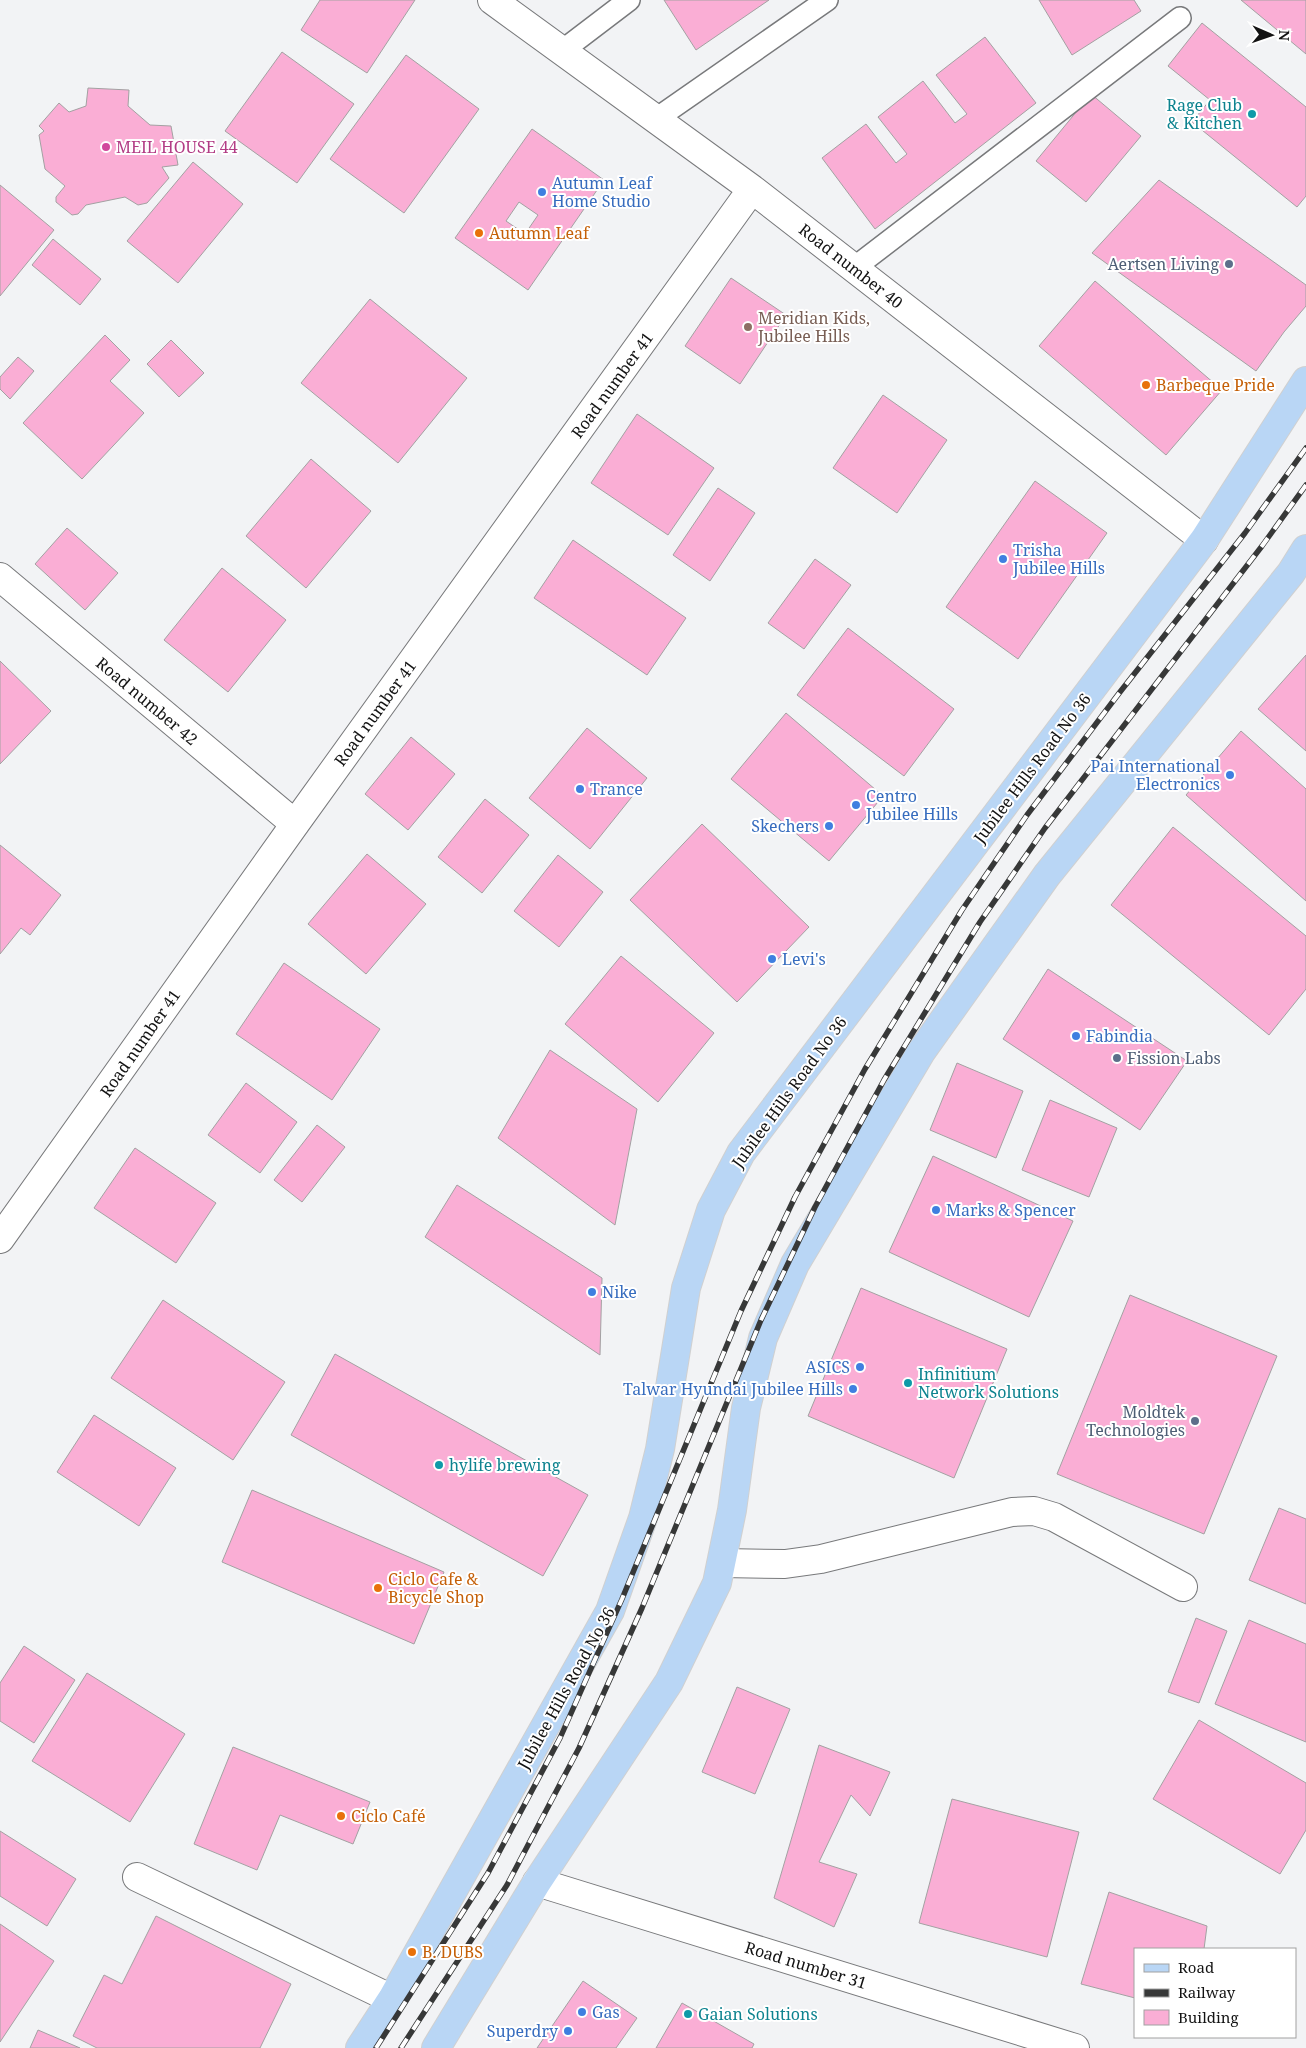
<svg xmlns="http://www.w3.org/2000/svg" width="1306" height="2048" viewBox="0 0 1306 2048" font-family="'Noto Serif',serif">
<style>
.building{fill:#faaed5;stroke:#a3a1a2;fill-rule:evenodd}
.lines{fill:none;stroke-linecap:round;stroke-linejoin:round}
.service-casing{stroke:#78797b;stroke-width:24}
.minor-casing{stroke:#78797b;stroke-width:30}
.primary-casing{stroke:#d0d0d0;stroke-width:30}
.service{stroke:#fff;stroke-width:21}
.minor{stroke:#fff;stroke-width:28}
.primary{stroke:#b9d6f5;stroke-width:28}
.rail-casing{stroke:#373838;stroke-width:5.5}
.rail{stroke:#fff;stroke-width:4;stroke-dasharray:11;stroke-linecap:butt}
.culture-dot{fill:#0f9aa8;stroke:#fff;stroke-width:2}
.hotel-dot{fill:#d1479c;stroke:#fff;stroke-width:2}
.shop-dot{fill:#3f7fe0;stroke:#fff;stroke-width:2}
.food-dot{fill:#e8710a;stroke:#fff;stroke-width:2}
.service-dot{fill:#5c6f8a;stroke:#fff;stroke-width:2}
.education-dot{fill:#8d6e63;stroke:#fff;stroke-width:2}
.labels{text-anchor:middle;dominant-baseline:central;stroke-width:4;stroke-linejoin:round;paint-order:stroke}
.culture-label{font-size:16px;fill:#0d838f;stroke:#fff;text-anchor:start}
.hotel-label{font-size:16px;fill:#b23c85;stroke:#fff;text-anchor:start}
.shop-label{font-size:16px;fill:#366cbe;stroke:#fff;text-anchor:start}
.food-label{font-size:16px;fill:#c56008;stroke:#fff;text-anchor:start}
.service-label{font-size:16px;fill:#4e5e75;stroke:#fff;text-anchor:end}
.street-label{font-size:16px;fill:#131313;stroke:#fff}
.education-label{font-size:16px;fill:#785e54;stroke:#fff;text-anchor:start}
</style>
<rect width="100%" height="100%" fill="#f2f3f5"/>
<!-- building -->
<path class="building" d="M320,0h95l-48,73 -66,-43z
M664,0h105l-73,50z
M1039,0h95l7,11 -69,44z
M1241,0h65v54z
M1202,23l104,84v89l-9,11 -105,-85 18,-22 -42,-34z
M985,37l51,66 -161,126 -53,-71 44,-34 30,39 11,-9 -29,-37 45,-36 32,42 12,-9 -31,-39z
M282,52l72,52 -57,79 -72,-52z
M406,55l73,54 -75,104 -74,-54z
M88,88l41,2 -1,16 22,19 21,1 7,39 -16,2 7,11 -22,25 -9,2 -13,-8 -39,8 -8,9 -6,1 -16,-13v-5l9,-11 -20,-17 -6,-34 5,-4 -5,-5 20,-23 10,9 17,-6z
M1091,94l50,42 -55,66 -50,-41z
M532,129l72,51 -76,110 -73,-52zM519,202l19,13 -13,19 -19,-13z
M193,162l50,42 -65,79 -51,-42z
M1159,180l147,105v21l-22,26 -28,39 -164,-118z
M0,185l54,45 -54,66z
M53,239l48,40 -21,26 -48,-40z
M731,278l55,37 -46,69 -55,-38z
M1095,281l127,109 -56,65 -127,-109z
M370,299l97,79 -69,85 -97,-80z
M105,335l25,25 -20,21 34,32 -62,66 -59,-56z
M171,340l33,33 -25,24 -32,-33z
M18,357l16,14 -24,28 -10,-10v-12z
M883,395l64,45 -50,73 -64,-45z
M637,414l77,54 -46,67 -77,-52z
M311,459l60,52 -65,77 -60,-52z
M1035,481l72,52 -89,126 -72,-52z
M718,488l37,25 -45,68 -37,-26z
M67,528l51,45 -33,37 -50,-46z
M573,540l113,78 -39,57 -113,-77z
M815,559l36,26 -47,64 -36,-26z
M222,568l64,52 -58,72 -64,-52z
M848,628l106,81 -50,67 -107,-81z
M1306,655v96l-48,-42z
M0,661l51,50 -51,53z
M786,713l97,83 -54,65 -98,-82z
M587,728l60,50 -57,71 -61,-51z
M1241,731l65,58v112l-120,-106z
M411,737l44,37 -47,56 -43,-36z
M485,799l44,36 -47,58 -44,-36z
M702,824l107,103 -72,75 -107,-102z
M1173,827l133,109v53l-37,46 -158,-130z
M0,845l61,50 -31,40 -9,-7 -21,26z
M367,854l59,50 -60,70 -58,-50z
M558,855l45,37 -44,55 -45,-36z
M621,956l93,77 -56,69 -93,-78z
M284,963l96,66 -48,71 -96,-66z
M1048,969l139,92 -47,69 -137,-91z
M550,1050l87,59 -22,116 -117,-87z
M957,1063l66,28 -27,67 -66,-28z
M246,1083l51,39 -37,51 -52,-38z
M1050,1100l67,28 -28,69 -67,-27z
M317,1125l28,22 -43,55 -28,-22z
M135,1148l81,55 -40,60 -82,-55z
M933,1156l140,65 -44,96 -140,-65z
M457,1185l145,93 -2,77 -175,-118z
M861,1288l146,61 -53,129 -146,-62z
M1130,1295l147,61 -73,178 -147,-60z
M163,1300l122,82 -52,78 -122,-82z
M335,1354l253,141 -45,81 -252,-141z
M94,1415l82,53 -37,58 -82,-54z
M252,1490l192,82 -30,72 -192,-82z
M1279,1508l27,11v85l-57,-24z
M1196,1618l31,13 -28,72 -31,-11z
M1249,1620l57,24v98l-91,-38z
M24,1646l51,34 -41,63 -34,-22v-38z
M87,1673l98,61 -55,88 -98,-61z
M737,1687l53,22 -35,85 -53,-22z
M1199,1720l107,63v47l-26,44 -127,-75z
M819,1745l71,27 -20,44 -19,-21 -32,67 38,12 -23,53 -60,-29z
M233,1747l137,55 -17,42 -73,-29 -23,55 -63,-26z
M952,1799l127,33 -32,125 -128,-34z
M0,1831l76,48 -29,47 -47,-30z
M1109,1892l98,34 -3,23h-69v49l-54,-14z
M156,1916l135,68 -31,64h-163l-24,-12 31,-61 18,9z
M0,1924l54,37 -54,81z
M583,1981l54,37 -21,30h-79z
M682,2003l72,41 -2,4h-96z
M38,2030l42,18h-50z"/>
<g class="lines">
<!-- service casing -->
<g class="service-casing">
<path id="service" d="M562,51l67,-51
M656,119l171,-119
M854,268l326,-250"/>
</g>
<!-- minor casing -->
<g class="minor-casing">
<path id="minor" d="M492,0l260,189 452,351
M0,577l295,247
M0,1239l295,-415 457,-635
M722,1563l63,1 36,-5 191,-47 22,-1 20,6 129,70
M137,1877l255,122
M537,1882l538,166"/>
</g>
<!-- primary casing -->
<g class="primary-casing">
<path id="primary" d="M360,2048l32,-49 218,-388 33,-93 17,-69 26,-161 25,-78 30,-57 463,-613 102,-159
M436,2048l101,-166 132,-200 48,-99 15,-73 14,-102 17,-70 32,-74 126,-212 126,-177 244,-302 15,-24"/>
</g>
<!-- service -->
<use href="#service" class="service"/>
<!-- minor -->
<use href="#minor" class="minor"/>
<!-- primary -->
<use href="#primary" class="primary"/>
<!-- rail casing -->
<g class="rail-casing">
<path id="rail" d="M376,2048l112,-175 72,-135 62,-139 119,-288 54,-114 70,-128 97,-159 65,-95 93,-123 125,-159 61,-85
M401,2048l106,-163 72,-137 63,-140 119,-288 54,-113 69,-127 96,-158 65,-94 217,-282 44,-61"/>
</g>
<!-- rail -->
<use href="#rail" class="rail"/>
</g>
<!-- markers -->
<g class="culture-dot">
<circle cx="1252" cy="114" r="5"/>
<circle cx="908" cy="1383" r="5"/>
<circle cx="439" cy="1465" r="5"/>
<circle cx="688" cy="2014" r="5"/>
</g>
<circle class="hotel-dot" cx="106" cy="147" r="5"/>
<g class="shop-dot">
<circle cx="542" cy="192" r="5"/>
<circle cx="1003" cy="559" r="5"/>
<circle cx="1230" cy="775" r="5"/>
<circle cx="580" cy="789" r="5"/>
<circle cx="856" cy="805" r="5"/>
<circle cx="829" cy="826" r="5"/>
<circle cx="772" cy="959" r="5"/>
<circle cx="1076" cy="1036" r="5"/>
<circle cx="936" cy="1210" r="5"/>
<circle cx="592" cy="1292" r="5"/>
<circle cx="860" cy="1367" r="5"/>
<circle cx="853" cy="1389" r="5"/>
<circle cx="582" cy="2012" r="5"/>
<circle cx="568" cy="2031" r="5"/>
</g>
<g class="food-dot">
<circle cx="479" cy="233" r="5"/>
<circle cx="1146" cy="385" r="5"/>
<circle cx="378" cy="1588" r="5"/>
<circle cx="341" cy="1816" r="5"/>
<circle cx="412" cy="1952" r="5"/>
</g>
<g class="service-dot">
<circle cx="1229" cy="264" r="5"/>
<circle cx="1117" cy="1058" r="5"/>
<circle cx="1195" cy="1421" r="5"/>
</g>
<circle class="education-dot" cx="748" cy="327" r="5"/>
<g class="labels">
<!-- culture labels -->
<g class="culture-label">
<text x="1242" y="105" text-anchor="end">Rage Club<tspan x="1242" dy="18">&amp; Kitchen</tspan></text>
<text x="918" y="1374">Infinitium<tspan x="918" dy="18">Network Solutions</tspan></text>
<text x="449" y="1465">hylife brewing</text>
<text x="698" y="2014">Gaian Solutions</text>
</g>
<!-- hotel labels -->
<g class="hotel-label">
<text x="116" y="147">MEIL HOUSE 44</text>
</g>
<!-- shop labels -->
<g class="shop-label">
<text x="552" y="183">Autumn Leaf<tspan x="552" dy="18">Home Studio</tspan></text>
<text x="1013" y="550">Trisha<tspan x="1013" dy="18">Jubilee Hills</tspan></text>
<text x="1220" y="766" text-anchor="end">Pai International<tspan x="1220" dy="18">Electronics</tspan></text>
<text x="590" y="789">Trance</text>
<text x="866" y="796">Centro<tspan x="866" dy="18">Jubilee Hills</tspan></text>
<text x="819" y="826" text-anchor="end">Skechers</text>
<text x="782" y="959">Levi's</text>
<text x="1086" y="1036">Fabindia</text>
<text x="946" y="1210">Marks &amp; Spencer</text>
<text x="602" y="1292">Nike</text>
<text x="850" y="1367" text-anchor="end">ASICS</text>
<text x="843" y="1389" text-anchor="end">Talwar Hyundai Jubilee Hills</text>
<text x="592" y="2012">Gas</text>
<text x="558" y="2031" text-anchor="end">Superdry</text>
</g>
<!-- food labels -->
<g class="food-label">
<text x="489" y="233">Autumn Leaf</text>
<text x="1156" y="385">Barbeque Pride</text>
<text x="388" y="1579">Ciclo Cafe &amp;<tspan x="388" dy="18">Bicycle Shop</tspan></text>
<text x="351" y="1816">Ciclo Café</text>
<text x="422" y="1952">B. DUBS</text>
</g>
<!-- service labels -->
<g class="service-label">
<text x="1219" y="264">Aertsen Living</text>
<text x="1127" y="1058" text-anchor="start">Fission Labs</text>
<text x="1185" y="1412">Moldtek<tspan x="1185" dy="18">Technologies</tspan></text>
</g>
<!-- street labels -->
<g class="street-label">
<text transform="translate(851 266) rotate(38)">Road number 40</text>
<text transform="translate(612 385) rotate(-54)">Road number 41</text>
<text transform="translate(147 701) rotate(40)">Road number 42</text>
<text transform="translate(375 713) rotate(-54)">Road number 41</text>
<text transform="translate(1032 768) rotate(-53)">Jubilee Hills Road No 36</text>
<text transform="translate(140 1043) rotate(-55)">Road number 41</text>
<text transform="translate(789 1092) rotate(-54)">Jubilee Hills Road No 36</text>
<text transform="translate(566 1688) rotate(-61)">Jubilee Hills Road No 36</text>
<text transform="translate(806 1965) rotate(17)">Road number 31</text>
</g>
<!-- education labels -->
<g class="education-label">
<text x="758" y="318">Meridian Kids,<tspan x="758" dy="18">Jubilee Hills</tspan></text>
</g>
</g>
<!-- legend -->
<rect x="1134" y="1948" width="162" height="90" fill="#ffffff" stroke="#a1a1a1"/>
<rect x="1144" y="1964" width="25" height="8" fill="#b9d6f5" stroke="#a1a1a1"/>
<text x="1178" y="1973" font-size="15" fill="#131313">Road</text>
<rect x="1144" y="1989" width="25" height="8" fill="#373838" stroke="#a1a1a1"/>
<text x="1178" y="1998" font-size="15" fill="#131313">Railway</text>
<rect x="1144" y="2010" width="25" height="15" fill="#faaed5" stroke="#a1a1a1"/>
<text x="1178" y="2023" font-size="15" fill="#131313">Building</text>
<!-- north arrow -->
<g transform="translate(1271 35) rotate(92)" stroke="#ffffff" stroke-width="4" paint-order="stroke">
<path d="M0-4L9 19L0 12L-9 19Z" fill="#131313"/>
<text y="-8" font-size="14" font-weight="bold" text-anchor="middle" fill="#131313">N</text>
</g>
</svg>
